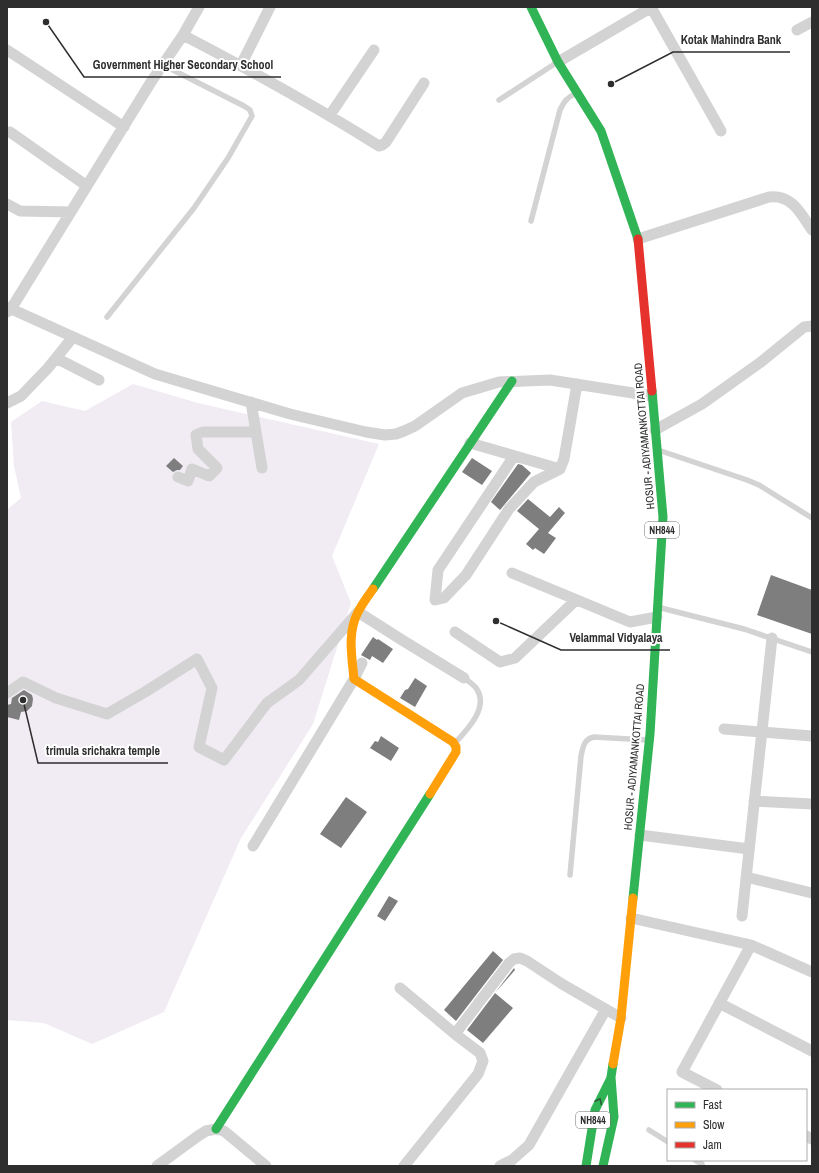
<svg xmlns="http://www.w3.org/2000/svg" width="819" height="1173" viewBox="0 0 819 1173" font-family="'Archivo Narrow',sans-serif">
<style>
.green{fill:#f1ebf4}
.building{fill:#7e7e7e}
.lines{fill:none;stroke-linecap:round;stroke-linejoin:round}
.lane{stroke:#d3d3d3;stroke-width:5.5}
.street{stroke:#d3d3d3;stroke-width:11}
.fast{stroke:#30b455;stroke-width:9}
.slow{stroke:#ff9f0a;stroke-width:9}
.jam{stroke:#e5322d;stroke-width:9}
.oneway{stroke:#2f5d3c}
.labels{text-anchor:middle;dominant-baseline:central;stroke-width:4;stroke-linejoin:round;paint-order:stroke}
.shield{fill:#fff;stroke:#6d6d6d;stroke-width:1}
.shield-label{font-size:10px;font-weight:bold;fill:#2e2e2e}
.street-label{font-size:11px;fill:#2e2e2e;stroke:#fff}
.leader{fill:none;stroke:#2e2e2e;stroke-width:1.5}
.callout-dot{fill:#2e2e2e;stroke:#fff;stroke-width:1.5}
.callout-label{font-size:12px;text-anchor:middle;font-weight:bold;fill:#2e2e2e;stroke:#fff;stroke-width:4;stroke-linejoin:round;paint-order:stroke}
</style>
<rect width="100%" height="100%" fill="#fff"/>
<!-- green -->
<path class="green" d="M133,384l65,19 181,41 -47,112 19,47 -38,121 -72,114 -77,174 -72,32 -48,-21 -37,-3v-510l14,-12 -7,-32 -3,-44 31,-21 43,10z"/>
<!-- building -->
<path class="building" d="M174,458l9,8 -3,4h-3l-4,2 -7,-6z
M472,458l20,13 -10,14 -20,-13z
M518,464l4,1 9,8 -31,37 -9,-8z
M528,499l22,18 9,-10 6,6 -17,20 8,5 -12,16 -9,-6 -2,2 -7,-6 13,-15 -22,-18z
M771,575l41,15v44l-55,-19z
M373,637l4,3 1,-1 15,10 -10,14 -11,-7 -2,4 -9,-5z
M415,678l12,8 -12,21 -15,-9 5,-8 3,-1z
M24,690l8,5 1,4 -1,7 -5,5 -6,1 -2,8 -12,-3v-12l4,-1 1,-6z
M381,736l18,12 -8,13 -21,-13 5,-7 3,1z
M346,797l21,15 -26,36 -21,-14z
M389,896l9,5 -13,20 -8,-5z
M493,951l10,9 -47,61 -12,-11z
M514,968l1,2 -20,23 18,15 -30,35 -16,-13z"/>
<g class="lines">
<!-- lane -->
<path class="lane" d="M499,100l57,-37
M531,221l29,-111c4,-8 7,-13 15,-16
M107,317l87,-109 34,-50 24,-42 -2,-6 -6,-4 -81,-41
M661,451l86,29 12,5 53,33
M661,608l83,21 68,23
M455,743c12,-13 35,-36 21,-55 -3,-4 -8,-7 -12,-10
M570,875l11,-119c2,-9 3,-17 13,-19l53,3
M649,1130l19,12
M695,1160l7,4v2"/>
<!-- street -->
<path class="street" d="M651,7l70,124
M797,30l15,-8
M183,35c67,35 132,71 196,111l3,-1 4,-3 38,-59
M7,50l117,77
M558,62l94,-55
M241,65l29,-58
M330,115l44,-65
M10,132l77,54
M7,204l13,7 51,1
M638,239l131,-42c23,-3 32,17 43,33
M7,307l148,67 135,40 76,18 19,3 11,-1 8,-3 11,-5 47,-33 37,-11 51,-2 102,16
M7,312l4,-3 140,-227 32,-47 16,-28
M56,358l43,22
M251,402l11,66
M7,403l14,-7 27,-28 25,-31
M655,430l47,-26 59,-42 43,-35 8,-1
M470,443l90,26
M514,456l-76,114 -3,30 9,-2 22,-23 43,-66 25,-27 26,-13 4,-10 13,-75
M178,477l10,4 4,-12 17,7 8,-8 -19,-19 -2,-14 7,-3h53
M512,573l118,49 27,-5
M455,632l45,30 15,-4 61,-58
M7,693l16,-11 33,16 51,16 38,-22 52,-33 15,29 -13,59 25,13 43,-57 32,-23 59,-68 44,28 62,38
M724,729l88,7
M754,801l58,3
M640,835l109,14
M253,846l101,-167 8,-16
M746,877l66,16
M742,916l30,-278
M631,918l120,27 -69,127 35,18
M751,945l61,27
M400,988l55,46
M719,1003l93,48
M806,1136l6,3
M157,1166l41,-30 8,-5 10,-2 8,2 42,35
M404,1166l74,-92 5,-13 -3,-8 -25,-19 54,-71 5,-4 6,-1 7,3 35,23 59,34
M500,1166l12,-6 17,-15 77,-136"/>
<!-- fast -->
<path class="fast" d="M531,7l27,55 43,69 37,108
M373,589l139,-208
M633,898l17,-164 13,-217 -11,-126
M216,1129l214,-335
M586,1166l9,-56 16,-32
M603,1166l11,-49 -3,-40 2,-13"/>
<!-- slow -->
<path class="slow" d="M373,589c-5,7 -11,15 -15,23 -11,21 -6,45 -4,67l99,63 3,5v5l-26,42
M613,1064l8,-46 12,-120"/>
<!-- jam -->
<path class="jam" d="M638,239l14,152"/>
</g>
<!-- one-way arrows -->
<defs><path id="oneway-chevron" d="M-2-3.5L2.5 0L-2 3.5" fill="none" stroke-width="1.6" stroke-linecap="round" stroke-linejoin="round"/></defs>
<use class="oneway" href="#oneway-chevron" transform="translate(599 1101) rotate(-63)"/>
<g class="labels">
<!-- shield labels -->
<g class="shield">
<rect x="645" y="522" width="34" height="16" rx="3"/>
<rect x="576" y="1112" width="34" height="16" rx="3"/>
</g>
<g class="shield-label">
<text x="662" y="530">NH844</text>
<text x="593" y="1120">NH844</text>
</g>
<!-- street labels -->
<g class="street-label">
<text transform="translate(644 436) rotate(-95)">HOSUR - ADIYAMANKOTTAI ROAD</text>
<text transform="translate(634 757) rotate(-85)">HOSUR - ADIYAMANKOTTAI ROAD</text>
</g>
</g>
<!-- callouts -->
<path class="leader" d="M611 84L673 52H790M46 22L84 77H281M496 621L561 650H670M23 700L38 763H168"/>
<g class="callout-dot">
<circle cx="611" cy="84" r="4"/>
<circle cx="46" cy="22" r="4"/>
<circle cx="496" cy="621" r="4"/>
<circle cx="23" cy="700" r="4"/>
</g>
<g class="callout-label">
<text x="731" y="44">Kotak Mahindra Bank</text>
<text x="183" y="69">Government Higher Secondary School</text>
<text x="616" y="642">Velammal Vidyalaya</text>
<text x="103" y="755">trimula srichakra temple</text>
</g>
<!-- border -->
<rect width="819" height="1173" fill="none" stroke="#2e2e2e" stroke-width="16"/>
<!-- legend -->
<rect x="667" y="1089" width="140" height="72" fill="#ffffff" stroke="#ababab"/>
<rect x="675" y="1102" width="20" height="6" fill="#30b455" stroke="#ababab"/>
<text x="703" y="1109" font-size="12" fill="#2e2e2e">Fast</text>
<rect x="675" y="1122" width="20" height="6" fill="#ff9f0a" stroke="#ababab"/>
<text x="703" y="1129" font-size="12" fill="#2e2e2e">Slow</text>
<rect x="675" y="1142" width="20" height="6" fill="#e5322d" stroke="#ababab"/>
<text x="703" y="1149" font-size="12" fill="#2e2e2e">Jam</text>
</svg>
